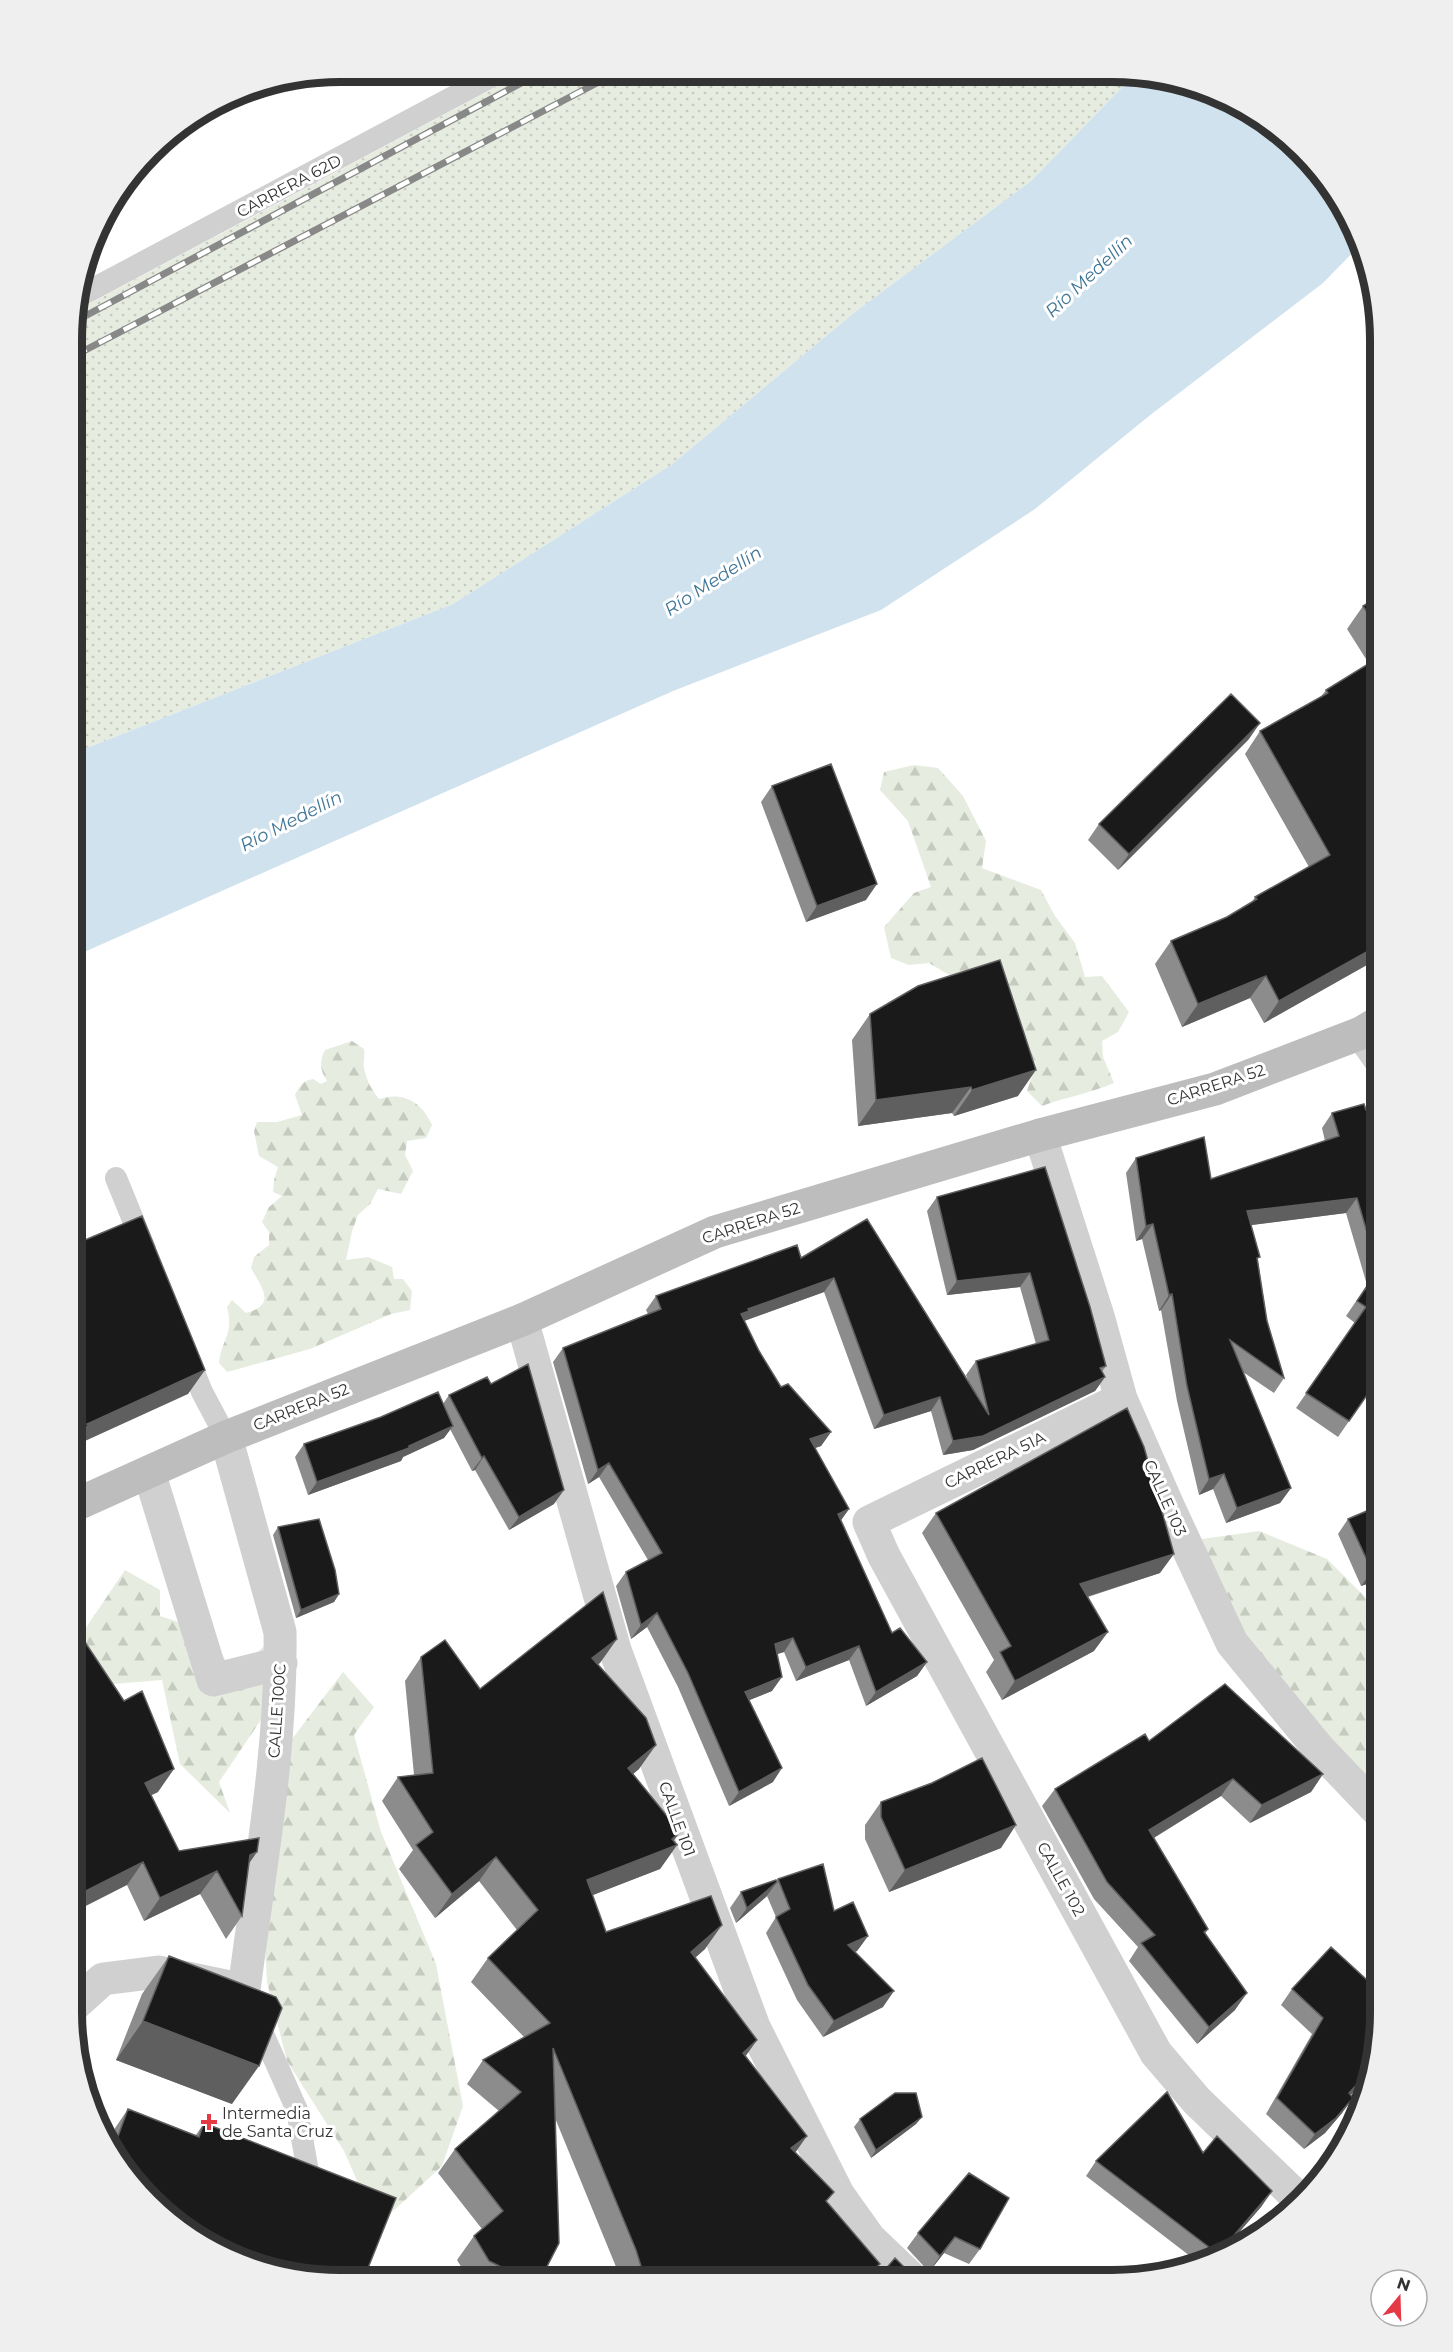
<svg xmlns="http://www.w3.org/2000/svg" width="1453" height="2352" viewBox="0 0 1453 2352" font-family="Montserrat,sans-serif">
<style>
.grass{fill:url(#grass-dots)}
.forest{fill:url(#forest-firs)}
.water{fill:#cfe2ee}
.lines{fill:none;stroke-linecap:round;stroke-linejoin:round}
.service{stroke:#d0d0d0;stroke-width:22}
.minor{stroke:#d0d0d0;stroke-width:33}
.tertiary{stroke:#d0d0d0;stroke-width:33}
.secondary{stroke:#bdbdbd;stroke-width:33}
.rail-casing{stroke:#888;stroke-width:7}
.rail{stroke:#fff;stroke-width:4.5;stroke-dasharray:14;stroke-linecap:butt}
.wall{fill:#8c8c8c}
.shaded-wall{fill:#5f5f5f}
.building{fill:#1a1a1a;stroke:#5f5f5f;stroke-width:1.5}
.poi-dot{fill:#e63946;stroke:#fff;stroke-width:2}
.labels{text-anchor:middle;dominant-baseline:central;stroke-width:6;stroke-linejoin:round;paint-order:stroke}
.street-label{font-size:16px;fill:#333;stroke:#fff}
.poi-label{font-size:16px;fill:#333;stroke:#fff;text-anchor:start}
.water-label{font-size:18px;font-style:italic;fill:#3f7597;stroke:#fff}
.rim{fill:none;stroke:#333;stroke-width:8}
</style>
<defs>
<pattern id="grass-dots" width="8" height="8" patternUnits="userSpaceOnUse" patternTransform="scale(1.5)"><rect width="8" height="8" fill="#e6ecdf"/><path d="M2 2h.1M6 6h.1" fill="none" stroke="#c6cbc0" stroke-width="1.8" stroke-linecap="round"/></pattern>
<pattern id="forest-firs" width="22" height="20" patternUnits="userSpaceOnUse" patternTransform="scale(1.5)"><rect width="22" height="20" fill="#e6ecdf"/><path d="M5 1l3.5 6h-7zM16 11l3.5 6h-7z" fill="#c6cbc0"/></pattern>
</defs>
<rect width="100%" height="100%" fill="#fff"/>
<!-- grass -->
<path class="grass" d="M522,73l613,1 -104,107 -176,131 -184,153 -218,139 -379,149v-441z"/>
<!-- forest -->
<path class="forest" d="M914,765l24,3 25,28 23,45 -4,27 59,22 14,26 20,27 10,34 17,-1 27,36 -11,20 -16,9 1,16 11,26c-23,10 -48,14 -72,23l-15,-15 9,-27 -18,-36 -57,-46 -32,-19 -20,2 -18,-7 -7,-31 30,-34 17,-6 -23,-66 -28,-31 4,-18z
M352,1041l12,8c1,8 -1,13 0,19 2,11 8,23 15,31 24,-8 43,3 53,26l-6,13 -19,3 -2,14 8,16 -12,23 -23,-5 -8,15 -12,11 -6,16 -6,29 22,-3 24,10 2,12h9l9,12 -2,19 -19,4 -81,35 -83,23 -8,-9c3,-26 15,-27 8,-56l5,-7 14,13c31,-8 16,-25 5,-45l3,-11 15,-12v-13l-7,-10 7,-15 13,-11 -9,-4 1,-12 4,-13 -19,-11 -5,-25 3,-9h20l25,-7 -7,-20c5,-9 7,-14 18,-16l8,5 6,-3c-7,-11 -8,-20 -2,-31z
M1259,1531l68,28 45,45 9,21 -1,206 -71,-82 -118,-205 11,-5z
M125,1570l35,20v26l46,15 19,28 -1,23 56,-50 -9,73 -52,77 11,31 -50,-49 -18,-84 -50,4 -31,-49z
M343,1672l31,35 -20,28 27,97 55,132 27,142 -21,60 -65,60 -33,-75 -57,-90 -20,-79 -10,-197z"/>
<!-- water -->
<path class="water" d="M1135,74h13l68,19 60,35 50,49 35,61 1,5 -39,40 -174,133 -114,93 -154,101 -208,81 -600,266 1,-204 379,-149 218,-139 184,-153 176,-131z"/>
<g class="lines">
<!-- service -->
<path class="service" d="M76,298l424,-226
M116,1178l29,71
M186,1352l16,40 24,45
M255,2016l42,94 13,73"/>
<!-- minor -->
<path class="minor" d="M1040,1135l58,181 23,83 48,109 63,135 87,106 61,64
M522,1320l93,330 139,377 84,167 32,45 42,40
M1121,1399l-252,123 15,34 272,497 41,48 103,99
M149,1472l64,208 68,-17
M72,2007l31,-28 55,-7 86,18c15,-118 38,-238 36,-358l-54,-195"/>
<!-- tertiary -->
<path class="tertiary" d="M1361,1033l20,28"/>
<!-- secondary -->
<path class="secondary" d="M73,1506l153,-69 296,-117 193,-88 325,-97 175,-46 146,-56 20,-12"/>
<!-- rail casing -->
<g class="rail-casing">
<path id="rail" d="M74,322l466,-249
M74,356l542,-283"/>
</g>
<!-- rail -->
<use href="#rail" class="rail"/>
</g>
<!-- wall -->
<path class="wall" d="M1381,595v55l-15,9 -19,-30 16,-23z
M1381,656v301l-117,66 -14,-25 -68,29 -27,-63 16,-23 56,-24 25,-15 3,-5 54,-30 -64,-113 15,-23 60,-33 6,-8z
M1249,739l-131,131 -30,-30 11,-16z
M772,786l94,114 -60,22 -45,-120z
M870,1014l148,82 -64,20 -2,-3 -94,13 -6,-86z
M1381,1106v298l-7,-19 -36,52 -42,-29 59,-85 -9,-7 21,-31 -21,-72 -95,12 7,35 9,61 17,57 -10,15 -31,-21 48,116 -11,15 -54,20 -13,-34 -14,6 -22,-94 -16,-91 -2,1 -17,-72 -6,2 -10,-68 10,-15 75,21 114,-38 -3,-13 10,-15 34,-3z
M1045,1167l61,199 -4,6 3,5 -10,14 -122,59 -30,5 -12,-44 -57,18 -50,-137 -80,29 15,30 22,36 50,45 -10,14 -6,2 34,61 -8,11 51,113 35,29 -10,14 -51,30 -17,-46 -53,21 -12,-29 -7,2 -5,37 -23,9 24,82 -44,24 -51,-119 -31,-60 -16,12 -15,-53 10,-14 22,-12 -49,-83 -11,7 -35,-122 10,-14 85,-34 -2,-4 10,-14 145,-38 66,-39 101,161 -2,-5 10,-14 60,-17 -16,-57 -73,8 -20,-84 10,-14z
M449,1395l105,109 -45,26 -34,-60 -3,1 -22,-42 -6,9 -41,19 -2,4 -93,34 -13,-38 9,-13 139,-40z
M1381,1505v104l-14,-25 -6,2 -23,-52 10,-15z
M936,1513l224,60 -72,24 6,54 -92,49 -16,-28 8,-12 -72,-127z
M278,1527l61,67 -5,8 -38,16 -23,-83z
M72,1632l86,160 -7,3 28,56 70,12 -7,53 -16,23 -26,-45 -56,27 -17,-36z
M617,1639l-19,25 41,105 -6,5 47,58 -7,9 4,4 -17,24 -68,26 14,37 99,17 -10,9 62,82 -12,16 50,97 32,49 42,77h-248l-66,-161 -14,160h-73l-11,-18 17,-24 8,-7 -44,-56 17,-24 44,-38 -32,-27 16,-24 41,-23 -53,-55 17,-24 29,-28 -38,-49 -44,37 -36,-49 14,-19 -31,-49 16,-24 16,-2 -9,-94 16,-24 59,32z
M1149,1741l174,33 -12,18 -61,31 -29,-27 -67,42 54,91 -3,5 30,76 -38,34 -68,-83 9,-14 -44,-48 -52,-93 13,-17z
M881,1802l120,46 -112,44 -24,-53v-14z
M778,1879l56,32 34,25 -11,15 -2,1 28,55 -60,30 -26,-37 -31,-67 10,-16 -9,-21 -31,27 -6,-15 11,-16 35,-11z
M1331,1947l19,148 -8,18 -17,20 -21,16 -38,-35 46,-80 -31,-29 11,-16z
M169,1956l63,148 -116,-44 26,-66z
M128,2109l68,26 8,-12 160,155 -237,-103 -20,-35z
M922,2117l-6,7 -45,34 -17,-31 6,-8z
M1203,2153l69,38 -11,16 -46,53 -16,3 -113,-87 10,-15z
M969,2173l11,76 -11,15 -25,-11 -15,19 -22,-24 11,-15z"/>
<!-- shaded-wall -->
<path class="shaded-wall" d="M1381,638v12l-15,9z
M1260,723l-11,16 -131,131 11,-16z
M877,884l-11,16 -60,22 11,-16z
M1381,944v13l-117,66 15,-22z
M1266,976l-16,22 -68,29 16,-23z
M1036,1070l-18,26 -64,20 18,-26z
M971,1087l-19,26 -94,13 18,-26z
M1357,1198l-11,15 -110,14 11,-16z
M1153,1224l-11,15 -6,2 10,-15z
M1030,1273l-10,14 -73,8 10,-14z
M834,1278l-10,14 -83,30v-8l7,-5z
M1172,1294l-11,16 -2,1 10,-16z
M205,1370l-17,24 -114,52 -1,2v-15l14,-9z
M1105,1377l-10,14 -122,59 -30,5 10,-14z
M940,1397l-9,14 -57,18 10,-14z
M453,1426l-9,12 -41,19 -2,4 -93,34 9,-13 92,-36z
M831,1432l-10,14 -21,7 10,-14z
M484,1456l-9,14 -3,1 10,-13z
M609,1463l-10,14 -11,7 10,-14z
M1224,1474l-11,15 -14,6 10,-16z
M1291,1488l-11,15 -54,20 11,-15z
M564,1490l-10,14 -45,26 10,-13z
M849,1509l-10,14 -1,-9z
M1174,1554l-14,19 -93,30 13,-19z
M1378,1568l-11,16 -6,2 11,-15z
M339,1594l-5,8 -38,16 5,-8z
M657,1613l-10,14 -16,12 10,-14z
M1108,1632l-14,19 -92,49 13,-19z
M793,1638l-9,14 -19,6 10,-14z
M617,1639l-17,24 -25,19 17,-24z
M859,1646l-10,14 -53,21 10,-14z
M927,1662l-10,14 -51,30 10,-14z
M782,1677l-10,14 -37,15 10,-14z
M656,1745l-17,24 -28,23 17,-24z
M782,1768l-9,14 -44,24 10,-14z
M174,1769l-16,23 -29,14 16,-23z
M1323,1774l-12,18 -61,31 12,-18z
M1233,1779l-12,17 -84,52 12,-18z
M1016,1825l-15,23 -112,44 16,-22z
M680,1832l-12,16 9,-3 -17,24 -90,35 17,-24 85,-41z
M257,1852l-16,23 9,-20z
M496,1857l-17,24 -44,37 17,-24z
M143,1862l-16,23 -55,28v-15z
M217,1871l-17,23 -56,27 16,-23z
M777,1882l-11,15 -30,26 11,-15z
M722,1925l-17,24 -31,27 17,-24z
M868,1936l-11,15 -20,9 11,-15z
M894,1991l-11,16 -60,30 11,-16z
M1247,1993l-12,17 -38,34 12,-17z
M143,2021l116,45 -27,38 -116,-44z
M757,2040l-17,24 3,-11z
M1373,2067l-1,5 -34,37 11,-16z
M1353,2098l-11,15 -17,20 -21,16 11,-15z
M922,2117l-6,7 -45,34 5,-8z
M807,2136l-17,24 1,-12z
M1272,2191l-11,16 -46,53h-2l5,-6z
M955,2237l-11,16 -15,19 11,-16z
M880,2264l-11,15h-8z"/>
<!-- building -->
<path class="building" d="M1381,595v39l-18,-28z
M1381,656v288l-102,57 -13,-25 -68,28 -27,-63 56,-24 30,-18 -2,-2 75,-42 -70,-124 68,-38 -2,-3z
M1231,694l29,29 -131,131 -30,-30z
M831,764l46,120 -60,22 -45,-120z
M1000,960l36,110 -64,20 -1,-3 -95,13 -6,-86 48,-28z
M1364,1104l2,6 15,-4v269l-32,46 -43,-28 60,-86 -9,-6 21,-31 -21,-72 -110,13 13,46 -3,1 10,63 17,57 -54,-38 61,148 -54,20 -13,-34 -15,5 -22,-93 -15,-92 -3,1 -16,-71 -7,2 -10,-68 68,-21 7,42 128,-43 -7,-23z
M1045,1167l45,140 16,59 -6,2 5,9 -122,59 -30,5 -13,-44 -56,18 -50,-137 -86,31 1,2 -8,3 18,37 22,36 7,-3 43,48 -21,7 39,70 -11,5 54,119 8,-5 27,34 -51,30 -17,-46 -53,21 -13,-29 -18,6 7,33 -37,15 37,76 -43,24 -51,-119 -31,-60 -16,12 -15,-53 36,-19 -53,-90 -11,7 -35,-122 98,-39 -5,-13 141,-51 4,13 66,-39 122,196 -13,-54 73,-21 -19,-67 -73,8 -20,-84z
M142,1216l63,154 -118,54 1,2 -15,7v-188z
M528,1364l36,126 -45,27 -35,-61 -2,2 -33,-63 38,-18 4,7z
M438,1392l15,34 -44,20v2l-92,34 -13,-38 77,-27z
M1127,1408l17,39 30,107 -94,30 28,48 -93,49 -15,-29 11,-6 -75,-133z
M1381,1505v68l-3,-5 -6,3 -24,-52z
M319,1519l16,51 4,24 -38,16 -23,-83z
M603,1592l14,47 -25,19 54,60 10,27 -28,23 52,64 -8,7 5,6 -90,35 19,52 105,-36 11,29 -31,27 66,88 -14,13 64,83 -16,12 43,44 -8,9 54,63 -19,15h-216l-9,-29 -83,-202 6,195 -18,35h-17l-35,-17 -15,-25 29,-25 -48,-62 66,-57 -38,-32 67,-37 -62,-65 50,-48 -42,-53 -44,37 -36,-49 17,-13 -35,-55 35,-4 -12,-116 24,-17 35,49z
M77,1630l47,71 18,-10 32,78 -29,14 34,68 80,-13 -2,14 -7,3 -8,61 -25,-45 -57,27 -17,-36 -71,36v-266z
M1225,1684l98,90 -61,31 -29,-26 -84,51 59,99 -4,3 43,61 -38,34 -68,-84 14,-8 -48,-53 -52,-93 90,-55 4,7z
M982,1758l34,67 -111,45 -24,-53v-15l51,-19z
M823,1864l11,47 19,-9 15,34 -20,9 46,46 -60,30 -26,-36 -32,-68 14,-8 -12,-30z
M776,1880l1,2 -30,26 -6,-16z
M1331,1947l47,43 2,-3v43l-7,37 -24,26 4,5 -17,20 -21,16 -38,-36 46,-80 -31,-29z
M169,1956l107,41 6,11 -23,58 -116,-45z
M1167,2092l36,61 14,-17 55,55 -54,63 -122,-93z
M895,2093h21l6,24 -46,33 -16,-31z
M128,2109l71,28 5,-14 192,75 -32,80h-59l-68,-19 -60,-35 -50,-49 -14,-25z
M969,2173l40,25 -29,51 -25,-12 -15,19 -22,-23z
M895,2258l17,17 8,4h9h-52z
M554,2272l10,6h-16z"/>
<!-- markers -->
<path class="poi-dot" d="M206 2113h6v6h6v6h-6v6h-6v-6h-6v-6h6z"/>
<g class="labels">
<!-- street labels -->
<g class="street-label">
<text transform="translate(289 186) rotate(-28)">CARRERA 62D</text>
<text transform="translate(1216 1085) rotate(-18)">CARRERA 52</text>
<text transform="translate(751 1223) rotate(-18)">CARRERA 52</text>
<text transform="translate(301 1407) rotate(-22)">CARRERA 52</text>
<text transform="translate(995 1460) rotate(-26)">CARRERA 51A</text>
<text transform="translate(1165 1498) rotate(66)">CALLE 103</text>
<text transform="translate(277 1711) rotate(-86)">CALLE 100C</text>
<text transform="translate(677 1819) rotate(70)">CALLE 101</text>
<text transform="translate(1061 1879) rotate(61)">CALLE 102</text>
</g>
<!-- poi labels -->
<g class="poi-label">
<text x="222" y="2113">Intermedia<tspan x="222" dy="18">de Santa Cruz</tspan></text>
</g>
<!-- water labels -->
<g class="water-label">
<text transform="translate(1089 276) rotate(-43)">Río Medellín</text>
<text transform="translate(713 581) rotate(-33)">Río Medellín</text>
<text transform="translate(291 821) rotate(-27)">Río Medellín</text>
</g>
</g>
<!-- crop -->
<path d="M0 0H1453V2352H0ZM340 82H1112A258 258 0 0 1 1370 340V2012A258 258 0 0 1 1112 2270H340A258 258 0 0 1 82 2012V340A258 258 0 0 1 340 82Z" fill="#efefef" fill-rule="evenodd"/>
<path class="rim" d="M340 82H1112A258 258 0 0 1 1370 340V2012A258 258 0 0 1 1112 2270H340A258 258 0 0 1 82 2012V340A258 258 0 0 1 340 82Z"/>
<!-- north arrow -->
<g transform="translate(1399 2298) rotate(19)"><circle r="28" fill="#ffffff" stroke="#adadad" stroke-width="1.5"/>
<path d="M0-4.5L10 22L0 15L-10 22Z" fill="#e63946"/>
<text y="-9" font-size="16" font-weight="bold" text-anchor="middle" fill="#333333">N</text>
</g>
</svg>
